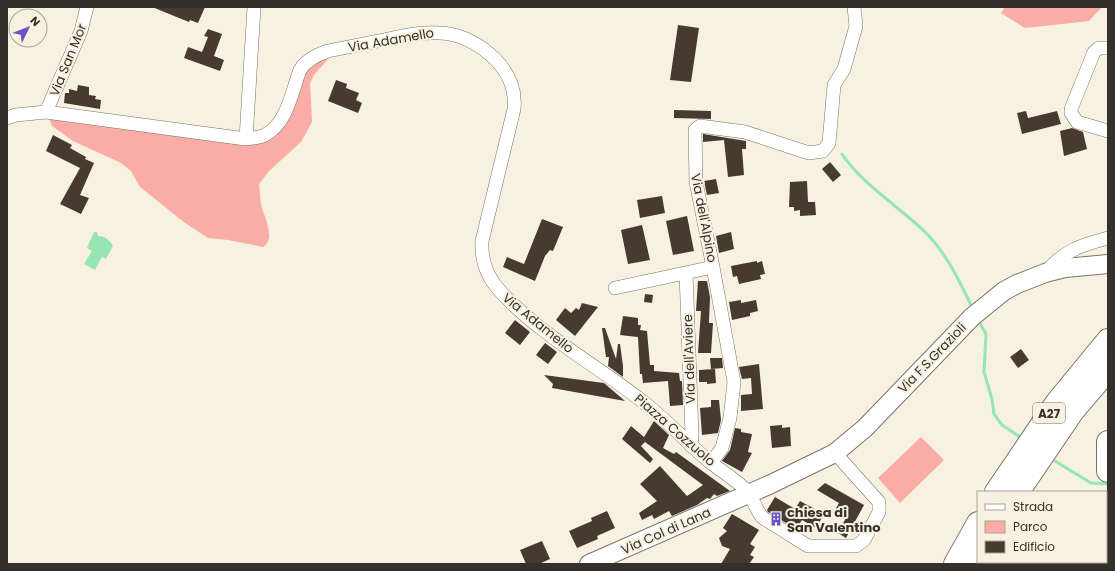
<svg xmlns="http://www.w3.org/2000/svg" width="1115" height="571" viewBox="0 0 1115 571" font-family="Poppins,sans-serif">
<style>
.green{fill:#faada6}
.water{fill:#95e6b0}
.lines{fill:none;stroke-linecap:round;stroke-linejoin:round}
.stream{stroke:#95e6b0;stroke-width:3}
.building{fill:#463a31}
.street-casing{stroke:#797466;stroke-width:14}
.secondary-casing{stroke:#797466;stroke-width:20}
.highway-casing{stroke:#797466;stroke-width:24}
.street{stroke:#fff;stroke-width:13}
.secondary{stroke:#fff;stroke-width:18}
.highway{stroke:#fff;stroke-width:22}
.labels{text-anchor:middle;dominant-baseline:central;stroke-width:4;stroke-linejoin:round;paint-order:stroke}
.shield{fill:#f7f1e1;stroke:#6e6b62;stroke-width:1}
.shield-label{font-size:12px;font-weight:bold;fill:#34312b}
.street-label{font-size:13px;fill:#34312b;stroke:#f7f1e1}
.poi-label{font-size:13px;font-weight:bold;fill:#34312b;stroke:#f7f1e1;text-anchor:start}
</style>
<rect width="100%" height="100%" fill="#f7f1e1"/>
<!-- green -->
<path class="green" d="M1005,7h97l-13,14 -64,7 -24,-15z
M327,52l1,7 -14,16 -4,8 2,39 -11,20 -32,29 -10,13c1,7 1,14 2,20 2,11 16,35 2,43l-35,-7 -20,-2 -23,-15 -45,-36 -9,-16 -10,-8 -48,-22 -21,-15 -2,-5 2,-9 83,11 132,11 30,-56z
M921,437l23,23 -44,43 -22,-25z"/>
<!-- water -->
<path class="water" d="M94,232h3l1,4c8,0 11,4 15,10l-7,13 -4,-2 -7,13 -11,-6 8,-13 -5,-3z"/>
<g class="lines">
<!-- stream -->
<path class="stream" d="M842,154c19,29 57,53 82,77 23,22 36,52 49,78
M978,320l8,14 -2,38 8,27 2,15 8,11 21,14
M1050,458l41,25 17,1"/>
</g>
<!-- building -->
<path class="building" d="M152,7h53l-7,16 -8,-3 -1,2z
M678,25l21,3 -8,54 -21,-2z
M208,29l14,5 -8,22 10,4 -4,11 -36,-13 4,-11 14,5 6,-15 -4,-1z
M336,80l11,4 -1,4 13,5 -3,7 6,3 -4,10 -30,-12z
M78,85l11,2v8l7,1 -1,3 6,1 -1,9 -36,-6 1,-10h4v-4l8,2z
M674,110l37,1v8l-37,-1z
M1026,111l2,7 29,-7 4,13 -39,10 -5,-21z
M1072,128l11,4 4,17 -23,7 -4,-25z
M703,134l43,7v8h-4l2,26 -16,2 -4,-37 -21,2z
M53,135l19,10 -2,3 16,9 -1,2 9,4 -14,32 9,3 -8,16 -21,-10 20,-36 -34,-17z
M830,162l11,13 -8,7 -11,-13z
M716,179l3,14 -12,2 -3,-14z
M807,181l1,21h7l1,13 -16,1v-6l-6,1v-4h-5l1,-25z
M662,196l3,17 -25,5 -3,-18z
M687,216l7,35 -21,4 -7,-34z
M542,219l21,8 -10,24 -3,-1 -5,6 -10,25 -32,-14 4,-10 17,7z
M642,225l8,35 -22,4 -7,-34z
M731,232l3,17 -15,4 -3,-17z
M757,261v2l5,-2 3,13 -5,1 1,4 -22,5 -2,-8 -4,1 -2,-11z
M698,281h9l3,16 -1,26h4l-2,30h-13l3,-42h-5z
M645,294l8,1 -1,8 -8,-1z
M741,300v3l15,-3 2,11 -8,2v3l-18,4 -3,-18z
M582,303l16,4 -23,29 -19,-16 9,-12 6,5 5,-5 3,2z
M623,316l15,2v7h3l-1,5 7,1 3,34h4v6l25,2 1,8h2l1,24 -13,1 -2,-25 -25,2 -1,-9h-2l-2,-37 -18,-2z
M515,320l15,12 -10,13 -15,-12z
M602,328h3l11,31 2,-15h2l3,22v11l-15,-11 1,-9h-3z
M545,343l12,9 -9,12 -12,-9z
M1021,349l8,11 -11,8 -8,-11z
M710,358h12l1,10 -12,1z
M759,364l4,45 -22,2v-16l11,-1 -1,-16 -9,1 -3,-12z
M715,369l1,14 -9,1v-2h-8v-12z
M544,375l60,8 21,18 -73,-13 1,-4z
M711,400h8l2,20 -3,13 -16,2 -2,-27 11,-1z
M654,421l15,14 -6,13 11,6 2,-2 54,39 -13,5 -3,-2 -4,5 -3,-1 -10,7 -25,11 -3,-5 -15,8 -2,-4 -10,5 -3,-7 18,-12 -17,-17 20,-18 27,30 16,-11 -58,-43 -4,4 12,13 -3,4 -28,-24 9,-13 13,11z
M782,425v3l8,-1 1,19 -19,2 -2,-22z
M735,428l6,1v3l11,2 -4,18 4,1 -10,19 -20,-11 8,-11z
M825,483l39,22 -18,33 -8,-5 9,-17 -12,-6 4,-7 -22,-13z
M775,497l20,12 5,-8 24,13 -8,14 -14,-8 -6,9 -28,-17 -1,-2z
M607,511l8,17 -18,8 1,3 -21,9 -8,-17 23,-10 -1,-3z
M732,514l27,16 -9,14 5,3 -5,8 4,2 -5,7h-28l9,-15 -8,-3 -3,-8 8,-7 -4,-3z
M542,541l8,18 -11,5h-13l-6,-14z"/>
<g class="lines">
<!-- street casing -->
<g class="street-casing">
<path id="street" d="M1108,48h-9l-5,4 -23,57v4l6,9 31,9
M46,112l35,-81 6,-24
M7,118l9,-3 30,-3 200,27c6,-1 13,-1 19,-4 22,-11 27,-44 35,-65 6,-10 16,-15 28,-19 20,-4 40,-8 60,-12 42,-9 73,-13 107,20 14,14 21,30 19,50l-32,132c-1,18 5,36 18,50 40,44 95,73 142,110 24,18 44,41 68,61 11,9 25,17 36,28 8,8 9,20 17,28l45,28h48l8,-6 15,-28v-10l-44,-49
M246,139l8,-132
M686,273l6,162 -1,11
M1045,273c18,-22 36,-28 63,-35
M615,288l98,-21
M711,463l11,-15 8,-30 4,-36 -21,-115 -17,-85 -1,-52 5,-4 45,6 64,21 14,-2 6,-8 5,-58 10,-16 12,-43 -2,-19"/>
</g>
<!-- secondary casing -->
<g class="secondary-casing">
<path id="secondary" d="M589,564l182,-80 64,-31 30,-25 107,-111 32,-26 13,-7 28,-11 20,-5 43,-4"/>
</g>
<!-- highway casing -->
<g class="highway-casing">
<path id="highway" d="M1108,442v29
M996,492l61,-90 51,-62
M1018,492l55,-81 35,-41
M955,564l23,-41
M975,564l3,-5
M1080,564l22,-2"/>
</g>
<!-- street -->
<use href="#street" class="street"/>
<!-- secondary -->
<use href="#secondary" class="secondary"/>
<!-- highway -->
<use href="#highway" class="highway"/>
</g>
<!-- icons -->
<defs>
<g id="building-bare" transform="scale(1.08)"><path d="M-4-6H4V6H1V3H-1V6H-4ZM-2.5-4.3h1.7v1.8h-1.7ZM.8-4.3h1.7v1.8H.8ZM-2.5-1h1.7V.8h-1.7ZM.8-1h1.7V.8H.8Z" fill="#6951ca" stroke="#f7f1e1" stroke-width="2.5" paint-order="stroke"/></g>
</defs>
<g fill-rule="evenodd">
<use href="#building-bare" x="776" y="519"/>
</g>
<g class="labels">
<!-- shield labels -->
<rect class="shield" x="1033" y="403" width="32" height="20" rx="3"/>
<g class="shield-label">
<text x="1049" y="413">A27</text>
</g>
<!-- street labels -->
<g class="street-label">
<text transform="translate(391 40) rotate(-10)">Via Adamello</text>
<text transform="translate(68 60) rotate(-68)">Via San Mor</text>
<text transform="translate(704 218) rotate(79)">Via dell'Alpino</text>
<text transform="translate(538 323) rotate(39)">Via Adamello</text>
<text transform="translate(932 358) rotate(-46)">Via F.S.Grazioli</text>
<text transform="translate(689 359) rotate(-92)">Via dell'Aviere</text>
<text transform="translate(675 430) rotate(41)">Piazza Cozzuolo</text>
<text transform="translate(666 531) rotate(-24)">Via Col di Lana</text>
</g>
<!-- poi labels -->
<g class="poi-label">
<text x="787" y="512">chiesa di<tspan x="787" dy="15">San Valentino</tspan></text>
</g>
</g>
<!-- border -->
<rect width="1115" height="571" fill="none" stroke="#34312b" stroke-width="16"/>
<!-- legend -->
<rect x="977" y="491" width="130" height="72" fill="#f7f1e1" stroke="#a9a498"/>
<rect x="985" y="504" width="20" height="6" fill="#ffffff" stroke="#a9a498"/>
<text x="1013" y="511" font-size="12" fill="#34312b">Strada</text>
<rect x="985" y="521" width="20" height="12" fill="#faada6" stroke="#a9a498"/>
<text x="1013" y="531" font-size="12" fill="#34312b">Parco</text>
<rect x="985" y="541" width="20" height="12" fill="#463a31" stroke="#a9a498"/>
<text x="1013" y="551" font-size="12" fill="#34312b">Edificio</text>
<!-- north arrow -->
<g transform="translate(28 28) rotate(47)"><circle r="19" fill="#f7f1e1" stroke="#a9a498"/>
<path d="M0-3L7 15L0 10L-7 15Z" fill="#6951ca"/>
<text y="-6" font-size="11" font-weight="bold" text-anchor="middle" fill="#34312b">N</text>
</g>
</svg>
